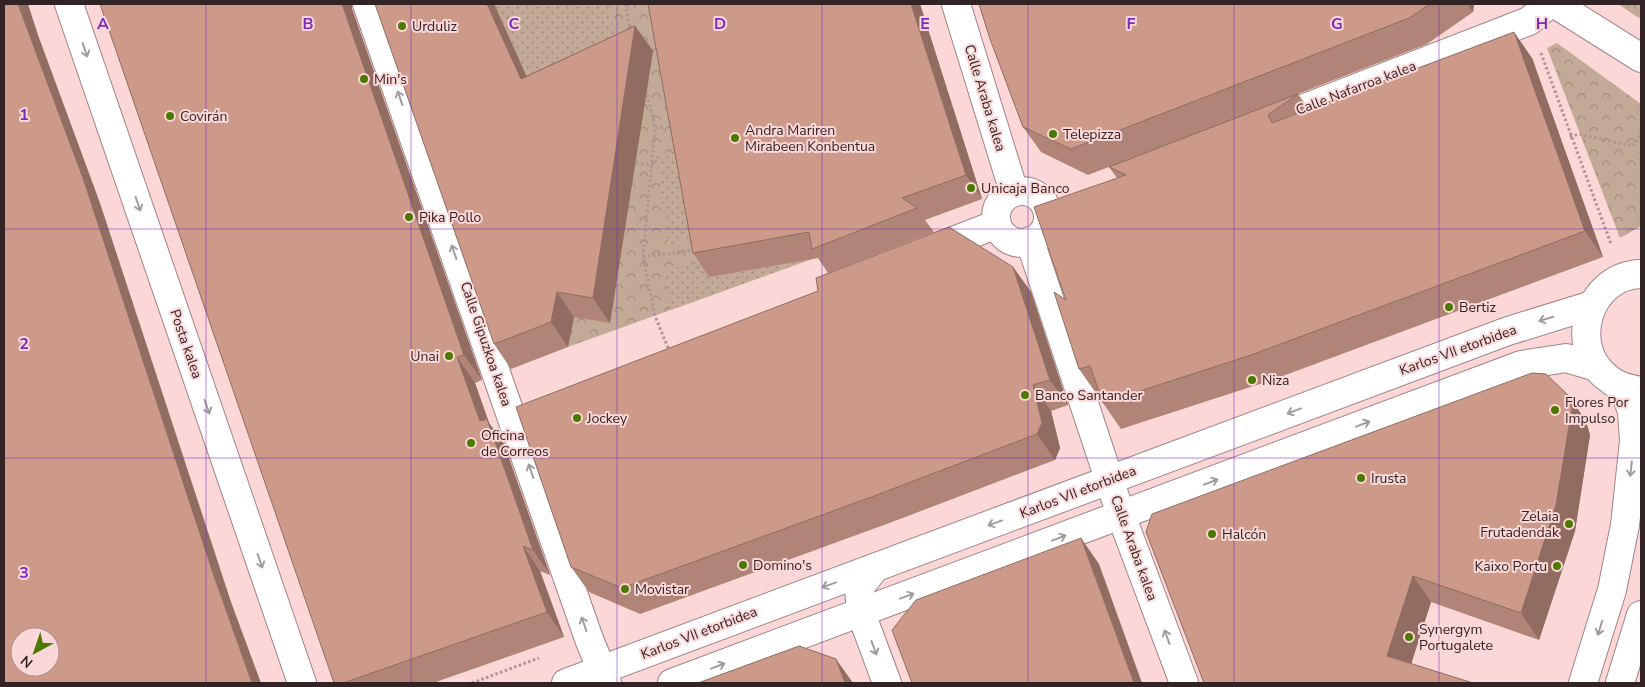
<svg xmlns="http://www.w3.org/2000/svg" width="1645" height="687" viewBox="0 0 1645 687" font-family="'Nunito Sans',sans-serif">
<style>
.forest{fill:url(#forest-crowns)}
.garden{fill:url(#garden-dots)}
.lines{fill:none;stroke-linecap:round;stroke-linejoin:round}
.street-casing{stroke:#a48384;stroke-width:30}
.secondary-casing{stroke:#a48384;stroke-width:30}
.path{stroke:#af9495;stroke-width:3;stroke-dasharray:2.5 2.5;stroke-linecap:butt}
.street{stroke:#fff;stroke-width:28}
.secondary{stroke:#fff;stroke-width:28}
.wall{fill:#b08477}
.shaded-wall{fill:#906c61}
.building{fill:#cd9a8a;stroke:#906c61;fill-rule:evenodd}
.oneway{stroke:#a39c9d}
.grid{fill:none;stroke:#7b2cbf;stroke-width:1;stroke-opacity:0.55}
.poi-dot{fill:#4c7a00;stroke:#fbd7d8;stroke-width:2}
.labels{text-anchor:middle;dominant-baseline:central;stroke-width:4;stroke-linejoin:round;paint-order:stroke}
.poi-label{font-size:14px;fill:#322425;stroke:#fbd7d8;text-anchor:start}
.street-label{font-size:14px;fill:#322425;stroke:#fbd7d8}
.grid-label{font-size:16px;text-anchor:middle;font-weight:bold;fill:#7b2cbf;stroke:#fbd7d8;stroke-width:4;stroke-linejoin:round;paint-order:stroke}
</style>
<defs>
<pattern id="forest-crowns" width="20" height="18" patternUnits="userSpaceOnUse" patternTransform="scale(1.25)"><rect width="20" height="18" fill="#c3aa96"/><path d="M2 6a3 3 0 1 1 6 0M12 15a3 3 0 1 1 6 0" fill="none" stroke="#9f8a7a"/></pattern>
<pattern id="garden-dots" width="8" height="8" patternUnits="userSpaceOnUse" patternTransform="scale(1.25)"><rect width="8" height="8" fill="#c3aa96"/><path d="M2 2h.1M6 6h.1" fill="none" stroke="#9f8a7a" stroke-width="1.8" stroke-linecap="round"/></pattern>
</defs>
<rect width="100%" height="100%" fill="#fbd7d8"/>
<!-- forest -->
<path class="forest" d="M493,4h170l160,251 -255,92z
M1618,4h23v14l-4,-1z
M1557,43l84,61v122l-21,12 -73,-190z"/>
<!-- garden -->
<path class="garden" d="M494,4h113l18,60 -86,40z
M686,148l17,90 -35,5 -12,-87z
M823,255l-152,55 -8,-40 43,-9z"/>
<g class="lines">
<!-- street casing -->
<g class="street-casing">
<path id="street" d="M69,4l233,679
M367,4l222,635 18,44
M956,4l58,188
M1555,4l86,54
M1274,120l255,-99 20,-17
M996 217a26 26 0 1 1 52 0a26 26 0 1 1-52 0Z
M1030,241l91,274 63,168
M930,250l67,-26
M875,568l-16,20 2,25 26,70
M1583,683l29,-93 13,-65 9,-84 -2,-30 -9,-24
M1620,683l21,-68"/>
</g>
<!-- secondary casing -->
<g class="secondary-casing">
<path id="secondary" d="M1641,274c-53,1 -75,74 -32,105 9,8 21,10 32,12
M566,683l942,-352 84,-26
M672,683l849,-318 45,-7 31,9"/>
</g>
<!-- path -->
<path class="path" d="M625,4l6,27
M1541,53l70,191
M646,90l9,38
M663,127l-8,1 -12,129 12,59 14,34
M1570,137l9,-3 54,12 8,-11
M636,163l16,2
M643,257l52,-7
M472,683l67,-25"/>
<!-- street -->
<use href="#street" class="street"/>
<!-- secondary -->
<use href="#secondary" class="secondary"/>
</g>
<!-- wall -->
<path class="wall" d="M494,4l32,72 109,-50 18,25 -43,272 -36,-6 -6,30 -57,22 -17,-25z
M648,4h272l62,195 -57,21 9,12 -106,41 -10,-15 -109,19 -16,-24z
M979,4h495l-1,8 -46,32 -339,131 -47,-23 -18,-25z
M352,9l130,371 -7,3 14,40 15,21 46,131 -10,-4 24,66 -131,46h-99z
M1532,58l71,199 -334,124 -148,48 -18,-26 -3,-8 -2,1 -19,-27 38,-191 -8,-11 189,-73 11,15z
M1013,267l18,25 37,113 -17,6 9,37 -5,12 -163,62 -252,92 -51,-22 -18,-25z
M1568,395l18,26 4,14 -15,96 -36,109 -108,-38 -20,62 -207,19z"/>
<!-- shaded-wall -->
<path class="shaded-wall" d="M18,4h10l10,31 62,168 131,399 30,81h-9l-38,-107z
M342,4h10v5l130,371 -18,-25z
M487,4h7l45,100 -18,-25z
M911,4h9l62,195 -16,-24z
M1467,4h7l-1,8z
M635,26l18,25 -43,272 -17,-25z
M1514,32l18,26 71,199 -18,-26z
M1013,267l18,25 37,113 -18,-25z
M557,292l17,25 -6,30 -17,-25z
M457,357l18,26 14,40 15,21 46,131 -17,-25 -53,-129z
M1033,385l18,26 9,37 -5,12 -18,-26z
M1568,395l18,26 4,14 -15,96 -36,109 -18,-27z
M1081,538l18,26 43,119h-8z
M523,546l17,25 24,66 -17,-25z
M1413,576l18,26 -26,81 -18,-27z
M836,659l17,24h-8z"/>
<!-- building -->
<path class="building" d="M4,4h14l65,174 131,398 38,107h-248zM20,637h30v30h-30z
M100,4h242l122,351 -7,2 23,64 7,-2 46,131 -10,-4 24,66 -204,71h-9z
M375,4h112l34,75 114,-53 -42,272 -36,-6 -6,30 -57,22z
M648,4h263l55,171 -64,23 15,10 -105,41 -3,-17 -116,21z
M979,4h451l-21,14 -338,131 -48,-22 -33,-88z
M1514,32l71,199 -334,124 -148,48 -13,-37 -11,3 -25,-77 12,8 -32,-93 92,-32 -17,-8 189,-73 -30,21 4,8z
M949,227l64,40 37,113 -17,5 9,38 -5,11 -163,62 -252,92 -51,-21 -55,-160 302,-116 -2,-13z
M1532,373l14,1 22,21 4,14 -16,96 -35,108 -108,-37 -26,80 86,27h-269l-58,-151 6,-18z
M1081,538l53,145h-222l-20,-53 24,-30z
M799,646l37,13 9,24h-147z"/>
<!-- one-way arrows -->
<defs><path id="oneway-shaft" d="M-6 0H5M1.5-3L5.5 0L1.5 3" fill="none" stroke-width="1.6" stroke-linecap="round" stroke-linejoin="round" transform="scale(1.25)"/></defs>
<g class="oneway">
<use href="#oneway-shaft" transform="translate(85 50) rotate(71)"/>
<use href="#oneway-shaft" transform="translate(400 98) rotate(-109)"/>
<use href="#oneway-shaft" transform="translate(138 204) rotate(71)"/>
<use href="#oneway-shaft" transform="translate(454 252) rotate(-109)"/>
<use href="#oneway-shaft" transform="translate(1546 319) rotate(163)"/>
<use href="#oneway-shaft" transform="translate(207 407) rotate(71)"/>
<use href="#oneway-shaft" transform="translate(1294 411) rotate(159)"/>
<use href="#oneway-shaft" transform="translate(1363 424) rotate(-21)"/>
<use href="#oneway-shaft" transform="translate(1631 469) rotate(96)"/>
<use href="#oneway-shaft" transform="translate(531 471) rotate(-109)"/>
<use href="#oneway-shaft" transform="translate(1211 482) rotate(-21)"/>
<use href="#oneway-shaft" transform="translate(995 523) rotate(160)"/>
<use href="#oneway-shaft" transform="translate(1059 538) rotate(-21)"/>
<use href="#oneway-shaft" transform="translate(260 561) rotate(71)"/>
<use href="#oneway-shaft" transform="translate(829 585) rotate(160)"/>
<use href="#oneway-shaft" transform="translate(907 596) rotate(-20)"/>
<use href="#oneway-shaft" transform="translate(584 624) rotate(-109)"/>
<use href="#oneway-shaft" transform="translate(1600 628) rotate(107)"/>
<use href="#oneway-shaft" transform="translate(1167 637) rotate(-110)"/>
<use href="#oneway-shaft" transform="translate(874 648) rotate(70)"/>
<use href="#oneway-shaft" transform="translate(718 666) rotate(-21)"/>
</g>
<!-- grid -->
<path class="grid" d="M206,4v679M411,4v679M617,4v679M822,4v679M1028,4v679M1234,4v679M1439,4v679M4,229h1637M4,458h1637"/>
<!-- markers -->
<g class="poi-dot">
<circle cx="402" cy="26" r="5"/>
<circle cx="364" cy="79" r="5"/>
<circle cx="170" cy="116" r="5"/>
<circle cx="1053" cy="134" r="5"/>
<circle cx="735" cy="138" r="5"/>
<circle cx="971" cy="188" r="5"/>
<circle cx="409" cy="217" r="5"/>
<circle cx="1449" cy="307" r="5"/>
<circle cx="449" cy="356" r="5"/>
<circle cx="1252" cy="380" r="5"/>
<circle cx="1025" cy="395" r="5"/>
<circle cx="1555" cy="410" r="5"/>
<circle cx="577" cy="418" r="5"/>
<circle cx="471" cy="443" r="5"/>
<circle cx="1361" cy="478" r="5"/>
<circle cx="1569" cy="524" r="5"/>
<circle cx="1212" cy="534" r="5"/>
<circle cx="743" cy="565" r="5"/>
<circle cx="1557" cy="566" r="5"/>
<circle cx="625" cy="589" r="5"/>
<circle cx="1409" cy="637" r="5"/>
</g>
<g class="labels">
<!-- poi labels -->
<g class="poi-label">
<text x="412" y="26">Urduliz</text>
<text x="374" y="79">Min's</text>
<text x="180" y="116">Covirán</text>
<text x="745" y="130">Andra Mariren<tspan x="745" dy="16">Mirabeen Konbentua</tspan></text>
<text x="1063" y="134">Telepizza</text>
<text x="981" y="188">Unicaja Banco</text>
<text x="419" y="217">Pika Pollo</text>
<text x="1459" y="307">Bertiz</text>
<text x="439" y="356" text-anchor="end">Unai</text>
<text x="1262" y="380">Niza</text>
<text x="1035" y="395">Banco Santander</text>
<text x="1565" y="402">Flores Por<tspan x="1565" dy="16">Impulso</tspan></text>
<text x="587" y="418">Jockey</text>
<text x="481" y="435">Oficina<tspan x="481" dy="16">de Correos</tspan></text>
<text x="1371" y="478">Irusta</text>
<text x="1559" y="516" text-anchor="end">Zelaia<tspan x="1559" dy="16">Frutadendak</tspan></text>
<text x="1222" y="534">Halcón</text>
<text x="753" y="565">Domino's</text>
<text x="1547" y="566" text-anchor="end">Kaixo Portu</text>
<text x="635" y="589">Movistar</text>
<text x="1419" y="629">Synergym<tspan x="1419" dy="16">Portugalete</tspan></text>
</g>
<!-- street labels -->
<g class="street-label">
<text transform="translate(1356 88) rotate(-21)">Calle Nafarroa kalea</text>
<text transform="translate(985 98) rotate(73)">Calle Araba kalea</text>
<text transform="translate(186 344) rotate(71)">Posta kalea</text>
<text transform="translate(486 344) rotate(71)">Calle Gipuzkoa kalea</text>
<text transform="translate(1458 350) rotate(-20)">Karlos VII etorbidea</text>
<text transform="translate(1078 492) rotate(-21)">Karlos VII etorbidea</text>
<text transform="translate(1134 548) rotate(70)">Calle Araba kalea</text>
<text transform="translate(699 633) rotate(-21)">Karlos VII etorbidea</text>
</g>
</g>
<g class="grid-label">
<text x="103" y="29">A</text>
<text x="308" y="29">B</text>
<text x="514" y="29">C</text>
<text x="720" y="29">D</text>
<text x="925" y="29">E</text>
<text x="1131" y="29">F</text>
<text x="1337" y="29">G</text>
<text x="1542" y="29">H</text>
<text x="24" y="120">1</text>
<text x="24" y="349">2</text>
<text x="24" y="578">3</text>
</g>
<!-- border -->
<rect width="1645" height="687" fill="none" stroke="#322425" stroke-width="10"/>
<!-- north arrow -->
<g transform="translate(35 652) rotate(220)"><circle r="24" fill="#fbd7d8" stroke="#ab8f90"/>
<path d="M0-4L9 19L0 12L-9 19Z" fill="#4c7a00"/>
<text y="-8" font-size="14" font-weight="bold" text-anchor="middle" fill="#322425">N</text>
</g>
</svg>
